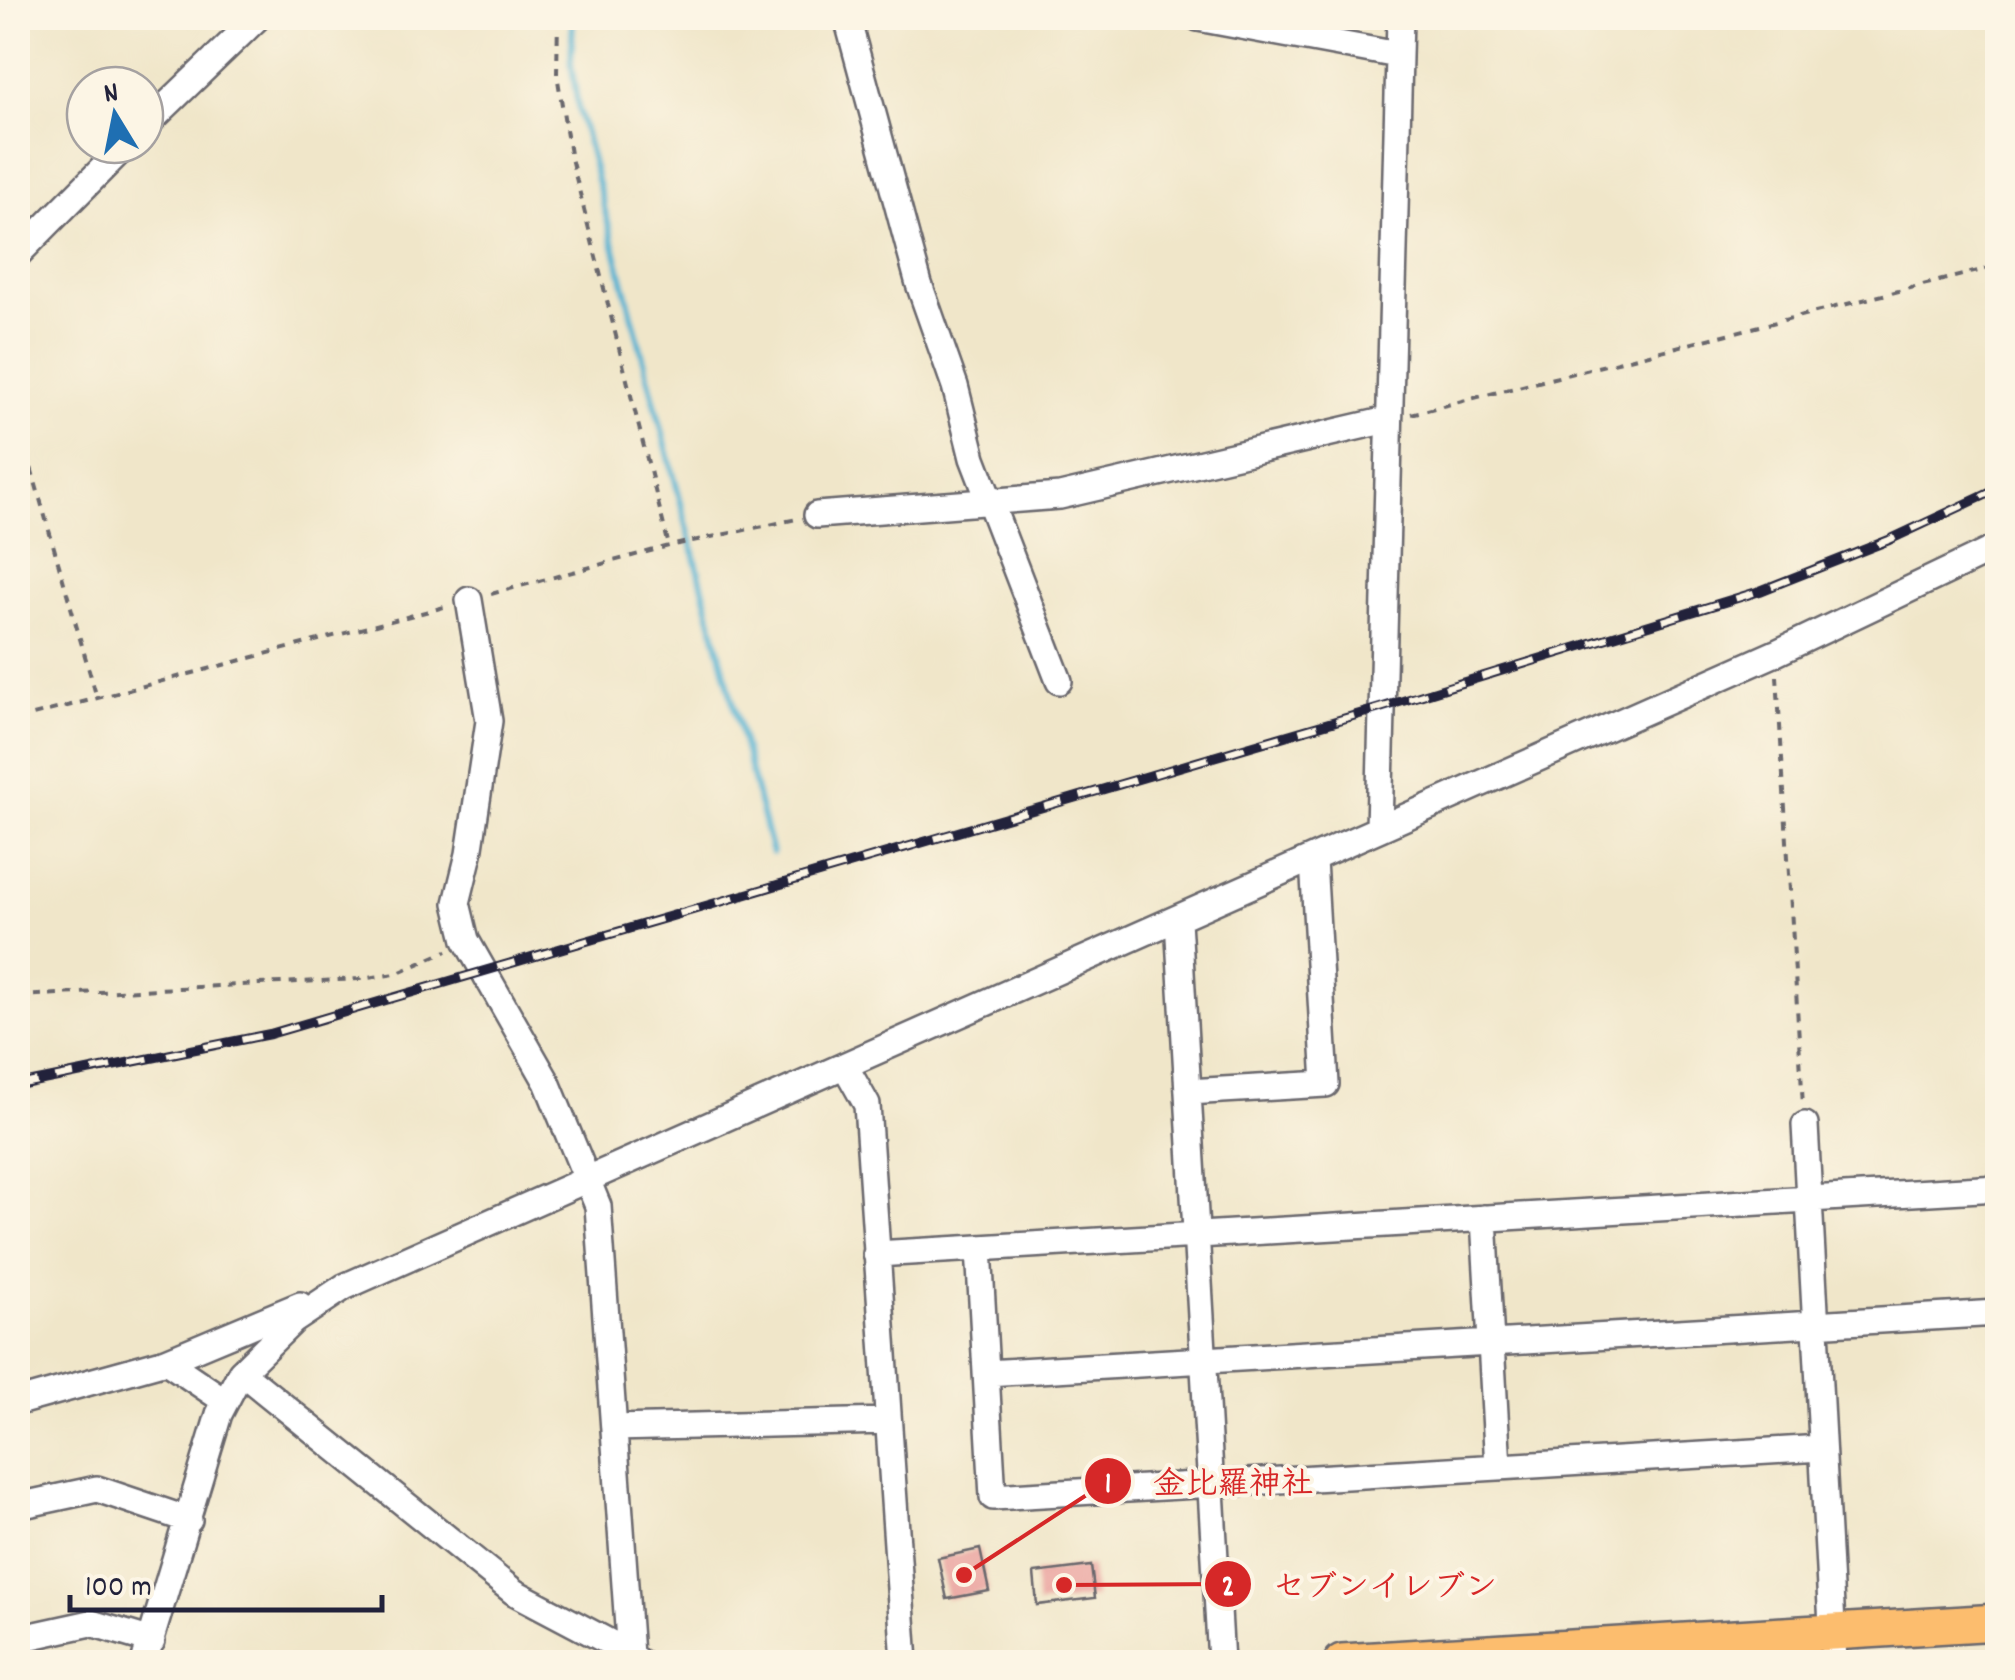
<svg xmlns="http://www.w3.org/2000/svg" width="2015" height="1680" viewBox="0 0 2015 1680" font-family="Dekko,'Klee One',sans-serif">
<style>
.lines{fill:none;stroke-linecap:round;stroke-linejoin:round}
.stream{stroke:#53b2d2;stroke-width:6}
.building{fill:#e89a97}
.minor-casing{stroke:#6a676d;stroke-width:30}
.highway-casing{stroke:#6a676d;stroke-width:40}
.path{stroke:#6a676d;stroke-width:4;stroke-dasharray:8 8;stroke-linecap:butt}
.minor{stroke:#fff;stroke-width:25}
.highway{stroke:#fcbd6e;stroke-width:35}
.rail-casing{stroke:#22223b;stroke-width:10}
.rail{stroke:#fcf5e5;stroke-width:6;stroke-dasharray:19;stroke-linecap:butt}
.leader{fill:none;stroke:#d62828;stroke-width:4}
.callout-dot{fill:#d62828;stroke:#fcf5e5;stroke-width:4}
.mark-label{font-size:30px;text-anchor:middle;font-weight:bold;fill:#fff}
.callout-label{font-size:32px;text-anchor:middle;font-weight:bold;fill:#d62828;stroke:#fcf5e5;stroke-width:8;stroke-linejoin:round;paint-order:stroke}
</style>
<rect width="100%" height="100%" fill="#fcf5e5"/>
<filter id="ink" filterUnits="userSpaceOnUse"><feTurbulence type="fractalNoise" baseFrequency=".01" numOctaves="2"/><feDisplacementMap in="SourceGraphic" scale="20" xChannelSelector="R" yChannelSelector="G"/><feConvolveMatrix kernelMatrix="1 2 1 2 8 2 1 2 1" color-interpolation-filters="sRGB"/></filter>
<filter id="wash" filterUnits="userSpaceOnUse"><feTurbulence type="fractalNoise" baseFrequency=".0048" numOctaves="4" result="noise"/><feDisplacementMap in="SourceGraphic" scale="40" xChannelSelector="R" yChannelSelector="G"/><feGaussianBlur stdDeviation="2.25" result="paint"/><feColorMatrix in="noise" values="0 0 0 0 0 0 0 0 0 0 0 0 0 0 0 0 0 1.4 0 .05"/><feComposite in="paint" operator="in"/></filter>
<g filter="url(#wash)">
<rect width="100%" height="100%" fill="#f0e6c9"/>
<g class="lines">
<!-- stream -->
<path class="stream" d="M573,18l-2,45 7,44 194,746"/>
</g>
<g id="blocks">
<!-- building -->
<path class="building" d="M980,1549l9,42 -42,8 -9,-41z
M1091,1566l4,32 -58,7 -3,-32z"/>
</g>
</g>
<g filter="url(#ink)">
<use href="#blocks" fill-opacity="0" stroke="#6a676d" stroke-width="2.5"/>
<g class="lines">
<!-- minor casing -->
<g class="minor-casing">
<path id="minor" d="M847,18l72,266 36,102 18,72 86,223
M1198,18l200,37
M145,126l112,-108
M18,254l108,-109
M817,515l243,-19 327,-76
M469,600l20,121 -20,133 -12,49 9,37 81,142 51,124 32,449
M1379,828l21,-810
M1178,920l43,742
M845,1066l22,39 38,557
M1188,1092l138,-8 -13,-224
M1805,1125l29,537
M1484,1218l14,249
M979,1248l14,249 829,-49
M876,1254l1122,-66
M166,1361l134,-56
M241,1372l273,220 110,58 15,12
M986,1373l1012,-60
M18,1402l148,-41 59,40
M614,1428l274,-7
M18,1506l79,-17 92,31
M18,1639l73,-16 61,18
M144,1662l75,-248 22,-42 52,-51 51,-34 1432,-634 222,-106"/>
</g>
<!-- highway casing -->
<g class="highway-casing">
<path id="highway" d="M1342,1662l656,-40"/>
</g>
<!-- path -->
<path class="path" d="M558,18l-1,56 13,80 99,392
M1411,414l587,-148
M18,422l79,276
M491,594l178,-48 128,-27
M1777,676l26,430
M18,719l430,-113
M18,996l342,-17 36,-5 51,-23"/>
<!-- minor -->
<use href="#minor" class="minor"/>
<!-- highway -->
<use href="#highway" class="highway"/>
<!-- rail casing -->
<g class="rail-casing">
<path id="rail" d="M18,1085l252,-51 1110,-326 380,-117 129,-51 109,-51"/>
</g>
<!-- rail -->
<use href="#rail" class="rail"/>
</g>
</g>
<!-- callouts -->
<path class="leader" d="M964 1575L1108 1481M1064 1585L1228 1584"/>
<g class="callout-dot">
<circle cx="964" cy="1575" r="10"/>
<circle cx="1064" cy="1585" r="10"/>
<circle cx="1108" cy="1481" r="25"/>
<circle cx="1228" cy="1584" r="25"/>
</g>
<g class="mark-label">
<text x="1108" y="1492">1</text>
<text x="1228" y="1595">2</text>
</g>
<g class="callout-label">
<text x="1233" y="1493">金比羅神社</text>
<text x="1385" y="1596">セブンイレブン</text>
</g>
<!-- margin -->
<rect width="2015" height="1680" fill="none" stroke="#fcf5e5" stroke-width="60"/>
<!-- north arrow -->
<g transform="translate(115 115) rotate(350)"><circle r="48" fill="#fcf5e5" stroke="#a5a1a1" stroke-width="2.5"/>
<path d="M0-8L18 38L0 25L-18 38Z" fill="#1f6fb2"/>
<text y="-15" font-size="28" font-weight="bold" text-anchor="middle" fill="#22223b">N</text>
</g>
<!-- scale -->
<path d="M70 1595v15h312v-15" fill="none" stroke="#22223b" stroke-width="5"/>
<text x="85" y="1595" font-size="30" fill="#22223b" stroke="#fcf5e5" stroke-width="8" paint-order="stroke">100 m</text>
</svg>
